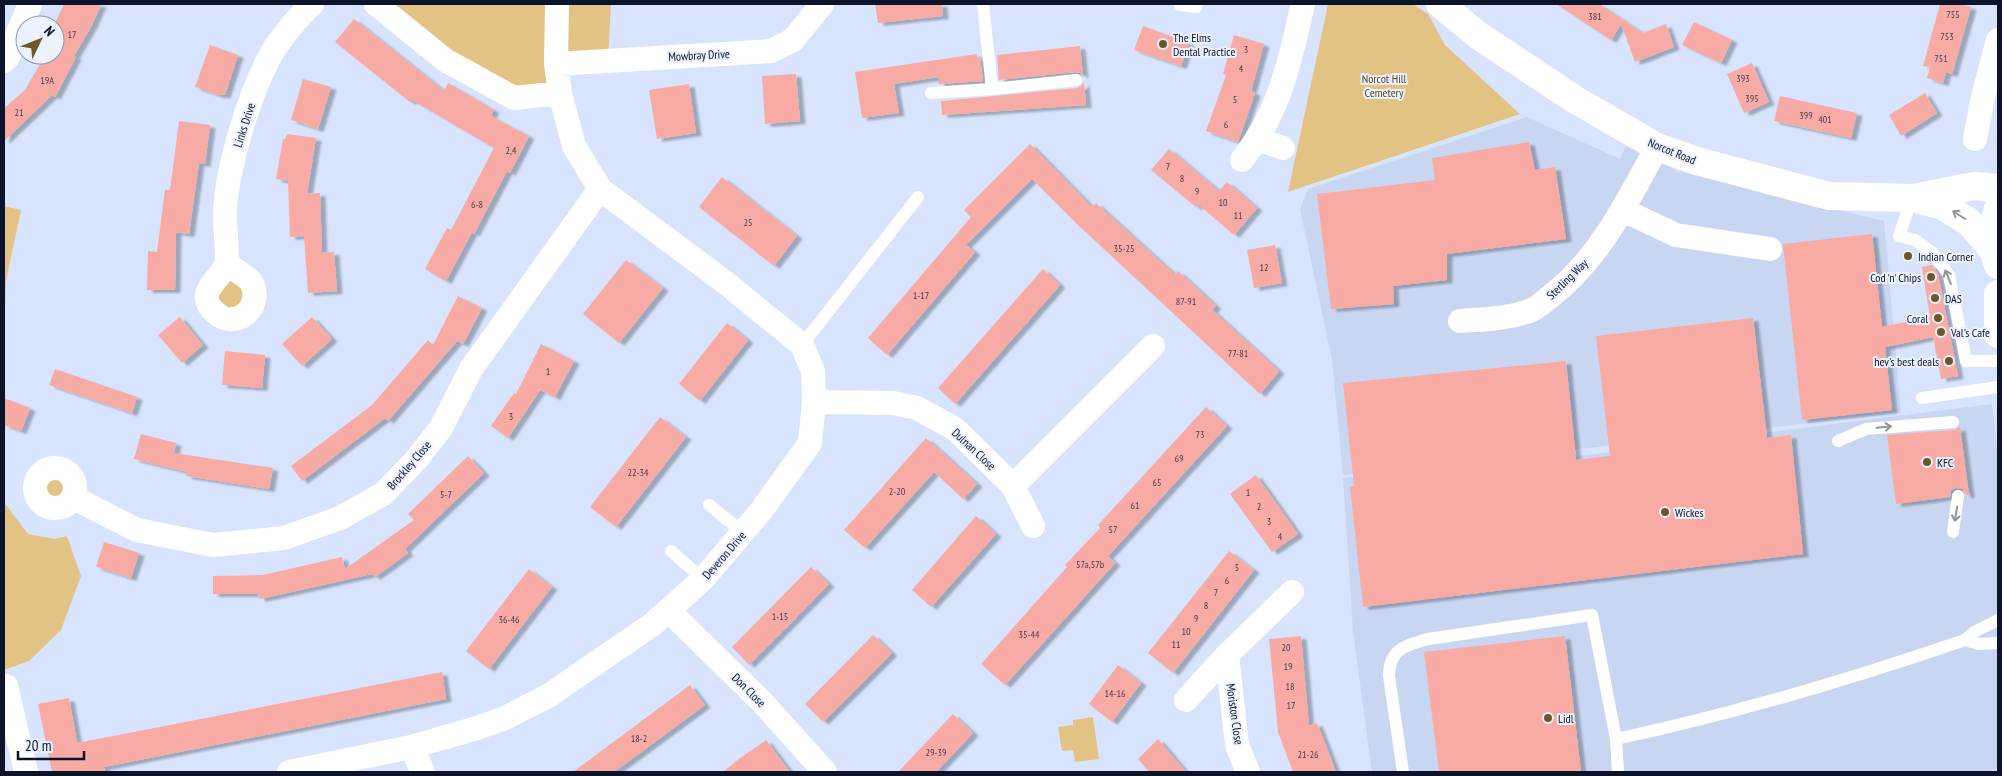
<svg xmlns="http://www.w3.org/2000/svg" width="2002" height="776" viewBox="0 0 2002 776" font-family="'PT Sans Narrow',sans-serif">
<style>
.built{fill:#c9d6f2}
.green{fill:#e3c383}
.building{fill:#f8aba5;filter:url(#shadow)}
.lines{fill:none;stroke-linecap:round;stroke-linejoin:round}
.service{stroke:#fff;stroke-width:12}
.minor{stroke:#fff;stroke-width:24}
.tertiary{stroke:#fff;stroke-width:28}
.primary{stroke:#fff;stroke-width:28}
.oneway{stroke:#91959f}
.poi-dot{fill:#6d5726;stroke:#ebf1fe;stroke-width:2}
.labels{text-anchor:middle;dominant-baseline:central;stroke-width:4;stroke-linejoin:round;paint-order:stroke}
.number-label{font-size:10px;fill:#463a49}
.poi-label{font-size:12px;fill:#0b142a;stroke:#ebf1fe;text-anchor:start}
.street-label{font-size:12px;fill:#0b142a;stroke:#ebf1fe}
.park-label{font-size:12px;fill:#594823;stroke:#ebf1fe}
</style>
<defs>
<filter id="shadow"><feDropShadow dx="5.5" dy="3" stdDeviation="1" flood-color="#0004"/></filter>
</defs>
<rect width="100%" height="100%" fill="#d8e4fd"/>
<!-- built -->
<path class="built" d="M1527,117l93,42 8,-18 49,30 207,50 17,192 -558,62 -11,-115 -32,-151 8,-20z
M1992,404l6,54v314h-626l-19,-141 -10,-153 253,-24z"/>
<!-- green -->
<path class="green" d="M376,4h235l-3,57 -52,3 4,29 -46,5z
M1328,4h85l15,10 17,31 75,69 -232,78z
M4,206l17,4 -15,71 -2,52z
M217,276l33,5 -18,38 -24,-29z
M35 488a20 20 0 1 1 40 0a20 20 0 1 1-40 0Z
M4,505h2l22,29 27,5 12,-3 14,40 -20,54 -32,31 -25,9z
M1093,717l6,42 -24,3 -2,-12 -11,1 -4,-24 15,-2v-5z"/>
<!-- building -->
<path class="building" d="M64,4h37l-9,21 -18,31 2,1 -21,40 -3,-2 -48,46v-33l21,-18 20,-35h10v-19l6,-11h-7z
M875,4h67l1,12 -65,7z
M1556,4h43l44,29 23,-9 8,23 -39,15 -14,-38 -10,16z
M1940,4h20l11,3 -19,67 -6,-2 -3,11 -16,-5 3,-11 -7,-1z
M354,19l90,72 4,-8 46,27 -3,6 38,20 -19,37 -3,-2 -33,63 -2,-2 -26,49 -21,-12 22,-41 4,2 43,-82 -82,-48 -2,2 -75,-60z
M1694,22l38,18 -11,23 -39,-18z
M1143,26l46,17 -8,23 -47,-16z
M1234,35l30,9 -13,47 4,2 -17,49 -32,-11 20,-56 -3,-1z
M210,45l28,10 -13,40h-7l-23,-8z
M1080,46l3,30 -3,-3 -5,-1 -76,8 -2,-25z
M977,54v4l3,-1 3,24 -44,3v-7l-45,7 5,29 -37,5 -7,-46z
M1752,63l17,39 -25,11 -17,-39z
M796,74l4,47 -35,3 -3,-48z
M303,79l28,8 -13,42 -27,-9z
M1084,82l2,23 -144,10 -1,-14 136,-13 4,-2z
M689,84l7,49 -39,6 -8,-49z
M1925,93l12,20 -36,23 -12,-21z
M1780,96l77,17 -6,25 -77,-17z
M179,121l31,4 -5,39 -6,-1 -10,71 -13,-2 -1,58h-28l1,-39 9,1 8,-62h5z
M287,134l29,4 -9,56 13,-1 2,60 12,-1 3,39 -29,2 -4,-57 -14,1 -2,-56 -12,-2 7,-40h2z
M1529,142l6,28 20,-3 11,72 -119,15v26l-54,6 1,18 -63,5 -14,-115 118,-14 -3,-22z
M1030,144l62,63 4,-4 79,72 3,-4 38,35 -4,4 67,61 -19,23 -183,-170 -45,-45 -66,66 9,7 -88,103 -19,-17 103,-121 -7,-7z
M1169,149l50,42 8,-9 30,26 -23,27 -35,-30 -3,2 -45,-37z
M722,177l75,59 -23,30 -75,-59z
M1872,234l10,93 48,-10 -8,-50 10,-2 6,9 20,102 -17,3 -8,-42 -48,10 7,63 -90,10 -19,-176z
M1275,245l7,38 -28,5 -7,-38z
M626,260l37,28 -44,55 -36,-29z
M1043,269l17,16 -105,119 -17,-16z
M458,296l24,12 -19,36 -6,-3 -69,80 -3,-3 -83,63 -11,-15 81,-61 56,-65 5,5z
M180,317l23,28 -21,18 -24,-28z
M312,317l20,22 -30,27 -20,-22z
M1753,318l14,120 24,-3 12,119 -440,53 -13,-120 4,-1 -11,-103 223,-22 10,99 34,-4 -14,-120z
M727,323l21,17 -48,61 -21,-17z
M541,344l33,17 -19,36 -15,-7 -32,48 -17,-12 23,-33 2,1z
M225,351l40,4 -3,33 -40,-3z
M55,369l82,28 -5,16 -83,-28z
M4,398l26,10 -9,23 -17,-6z
M1206,407l21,19 -119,130 7,7 -110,122 -24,-21 86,-97 -2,-2 35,-37 -2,-3z
M660,417l26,20 -70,90 -26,-20z
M1960,427l9,68h-3l-3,-6 -8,-1 -4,3 -1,6 -54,7 -9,-69 67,-5z
M141,434l35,9 -2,10 99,15 -4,21 -83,-13 1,-4 -53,-13z
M926,438l51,46 -14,15 -29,-27 -69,76 -21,-18z
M468,456l16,17 -79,76 3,4 -33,24 -3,-3 -112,25 -2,-5h-45v-18l50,-1 79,-18 3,12 69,-49 -6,-6z
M1256,475l42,59 -26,18 -42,-58z
M976,516l20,18 -65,73 -19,-17z
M104,542l35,11 -8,25 -35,-11z
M1229,551l25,19 -81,103 -25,-20z
M811,567l18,17 -80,81 -17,-18z
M529,569l23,18 -63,82 -23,-18z
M873,635l19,18 -69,69 -18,-18z
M1301,636l8,90 8,-3 19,49h-43l-15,-40 -9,-93z
M1565,636l16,136h-142l-15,-120z
M1118,665l23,18 -29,39 -23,-18z
M442,672l4,27 -342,68 1,5h-53l-14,-68 31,-6 8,45z
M690,685l15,20 -91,67h-41z
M953,714l20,19 -37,39h-38z
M1158,739l28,33h-37l-11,-13z
M766,740l24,32h-67l17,-14z"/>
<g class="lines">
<!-- service -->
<path class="service" d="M983,4l9,85
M1180,5l16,2 1,-3
M931,93l61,-4 84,-9
M1912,198l-13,38 16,4 18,13 16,22 17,86h32
M802,345l116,-148
M1922,398l76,-11
M1838,441l28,-12 87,-7
M709,505l35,28
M1953,532l5,-36
M671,551l32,28
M1965,640l14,4 19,-1
M1616,739c118,-25 235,-60 349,-99l9,-8 24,-12
M1403,772l-14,-96c0,-27 17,-31 39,-37l164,-24 24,124 2,33"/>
<!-- minor -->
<path class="minor" d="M376,4l69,56 69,38 46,-5
M4,61l4,-4 22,-53
M556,64l215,-13 22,-11 29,-36
M1258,139l25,9
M1975,139l8,-42 15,-57
M1242,160c39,-51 47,-96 61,-156
M1623,210l53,25 94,14
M226,264c7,5 20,11 25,18 9,15 0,35 -18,37 -6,1 -13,-2 -17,-6 -23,-19 3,-32 10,-48 3,-9 -2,-41 -1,-53 2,-44 23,-113 43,-152 8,-17 31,-44 44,-56
M1460,321c25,-2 49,-2 72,-11 7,-3 13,-10 19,-14 49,-38 77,-96 106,-149
M814,402l79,1 24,5 38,21 58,57 20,40
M35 488a20 20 0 1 1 40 0a20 20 0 1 1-40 0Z
M1013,486l140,-140
M74,498l63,32 76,15 71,-7 56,-20 43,-24 32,-33 26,-33 30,-59 129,-180
M669,611l93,91 63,70
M1227,655l10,90 11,27
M6,686l20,86
M1186,700l41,-45 65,-63
M411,747l12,25
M289,772l122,-25 66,-19 28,-10 43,-22 105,-72 50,-45 58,-68 49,-68 4,-41 -1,-31 -11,-26 -76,-62 -126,-94 -26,-43 -14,-53 -4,-29 1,-60"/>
<!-- tertiary -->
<path class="tertiary" d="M1440,4l39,32 95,63 83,48 40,14 132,35 83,2 31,8 26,16 24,28
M1918,197l56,-11 24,2"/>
<!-- primary -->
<path class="primary" d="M1998,209c-7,21 -8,35 0,56
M1998,294v40"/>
</g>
<!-- one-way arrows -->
<defs><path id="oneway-shaft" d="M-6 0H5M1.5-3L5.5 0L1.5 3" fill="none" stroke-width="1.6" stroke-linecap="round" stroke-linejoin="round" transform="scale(1.25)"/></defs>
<g class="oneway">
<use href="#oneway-shaft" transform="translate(1959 215) rotate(-148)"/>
<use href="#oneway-shaft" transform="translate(1948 277) rotate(-112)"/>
<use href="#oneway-shaft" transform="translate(1884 427) rotate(-5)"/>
<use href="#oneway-shaft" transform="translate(1956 514) rotate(99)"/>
</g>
<!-- markers -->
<g class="poi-dot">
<circle cx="1163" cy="44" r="5"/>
<circle cx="1908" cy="256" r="5"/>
<circle cx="1931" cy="277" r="5"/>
<circle cx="1935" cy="298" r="5"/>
<circle cx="1938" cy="318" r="5"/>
<circle cx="1941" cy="332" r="5"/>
<circle cx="1949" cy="361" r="5"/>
<circle cx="1927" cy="462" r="5"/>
<circle cx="1665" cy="512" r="5"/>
<circle cx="1548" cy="718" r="5"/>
</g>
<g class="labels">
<!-- number labels -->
<g class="number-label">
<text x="1953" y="14">755</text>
<text x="1595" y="16">381</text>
<text x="72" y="34">17</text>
<text x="1947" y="36">753</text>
<text x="1246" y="49">3</text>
<text x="1941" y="58">751</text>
<text x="1241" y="68">4</text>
<text x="1743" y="78">393</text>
<text x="47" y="80">19A</text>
<text x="1752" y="98">395</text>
<text x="1235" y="99">5</text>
<text x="19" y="112">21</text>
<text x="1806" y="115">399</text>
<text x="1825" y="119">401</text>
<text x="1226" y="124">6</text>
<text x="511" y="150">2,4</text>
<text x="1168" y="166">7</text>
<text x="1182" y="178">8</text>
<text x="1197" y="191">9</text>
<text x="1223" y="202">10</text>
<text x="477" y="204">6-8</text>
<text x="1238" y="215">11</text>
<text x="748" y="222">25</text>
<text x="1124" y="248">35-25</text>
<text x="1264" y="267">12</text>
<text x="921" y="295">1-17</text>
<text x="1186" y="301">87-91</text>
<text x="1238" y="353">77-81</text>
<text x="548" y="371">1</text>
<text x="511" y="416">3</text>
<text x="1200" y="434">73</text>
<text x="1179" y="458">69</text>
<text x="638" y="472">22-34</text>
<text x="1157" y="482">65</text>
<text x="897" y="491">2-20</text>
<text x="1248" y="492">1</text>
<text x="446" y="494">5-7</text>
<text x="1135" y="505">61</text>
<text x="1259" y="506">2</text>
<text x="1269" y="521">3</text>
<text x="1113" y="529">57</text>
<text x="1280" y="536">4</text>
<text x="1090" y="564">57a,57b</text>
<text x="1237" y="567">5</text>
<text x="1227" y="580">6</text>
<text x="1216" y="592">7</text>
<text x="1206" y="605">8</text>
<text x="780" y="616">1-15</text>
<text x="1196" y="618">9</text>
<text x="509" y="619">36-46</text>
<text x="1186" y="631">10</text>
<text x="1029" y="634">35-44</text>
<text x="1176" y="644">11</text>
<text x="1286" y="647">20</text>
<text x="1288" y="666">19</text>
<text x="1290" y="686">18</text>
<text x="1115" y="693">14-16</text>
<text x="1291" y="705">17</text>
<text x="639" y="738">18-2</text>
<text x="936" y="752">29-39</text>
<text x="1308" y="754">21-26</text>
</g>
<!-- poi labels -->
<g class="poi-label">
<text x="1173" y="37">The Elms<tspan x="1173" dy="14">Dental Practice</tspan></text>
<text x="1918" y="256">Indian Corner</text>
<text x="1921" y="277" text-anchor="end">Cod 'n' Chips</text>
<text x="1945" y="298">DAS</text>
<text x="1928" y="318" text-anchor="end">Coral</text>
<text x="1951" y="332">Val's Cafe</text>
<text x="1939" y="361" text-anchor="end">hev's best deals</text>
<text x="1937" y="462">KFC</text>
<text x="1675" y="512">Wickes</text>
<text x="1558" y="718">Lidl</text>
</g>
<!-- street labels -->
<g class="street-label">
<text transform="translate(699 55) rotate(-3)">Mowbray Drive</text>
<text transform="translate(244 125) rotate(-72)">Links Drive</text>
<text transform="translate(1672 151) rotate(22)">Norcot Road</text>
<text transform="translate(1567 279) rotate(-44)">Sterling Way</text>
<text transform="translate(974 449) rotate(43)">Dulnan Close</text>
<text transform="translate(409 465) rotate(-49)">Brockley Close</text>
<text transform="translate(724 555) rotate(-49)">Deveron Drive</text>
<text transform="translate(749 690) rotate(45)">Don Close</text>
<text transform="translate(1235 714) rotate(82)">Moriston Close</text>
</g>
<!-- park labels -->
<g class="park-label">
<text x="1384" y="78">Norcot Hill<tspan x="1384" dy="14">Cemetery</tspan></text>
</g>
</g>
<!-- border -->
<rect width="2002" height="776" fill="none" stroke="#0b142a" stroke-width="10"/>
<!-- north arrow -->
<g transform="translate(40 40) rotate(47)"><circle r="24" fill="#ebf1fe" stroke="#9199a9"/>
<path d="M0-4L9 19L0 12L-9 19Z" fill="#6d5726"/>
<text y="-8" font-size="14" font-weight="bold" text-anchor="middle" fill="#0b142a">N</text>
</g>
<!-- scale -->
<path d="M18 751v8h66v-8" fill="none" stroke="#0b142a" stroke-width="2.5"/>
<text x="25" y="751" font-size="15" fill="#0b142a" stroke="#ebf1fe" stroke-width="4" paint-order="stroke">20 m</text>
</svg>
